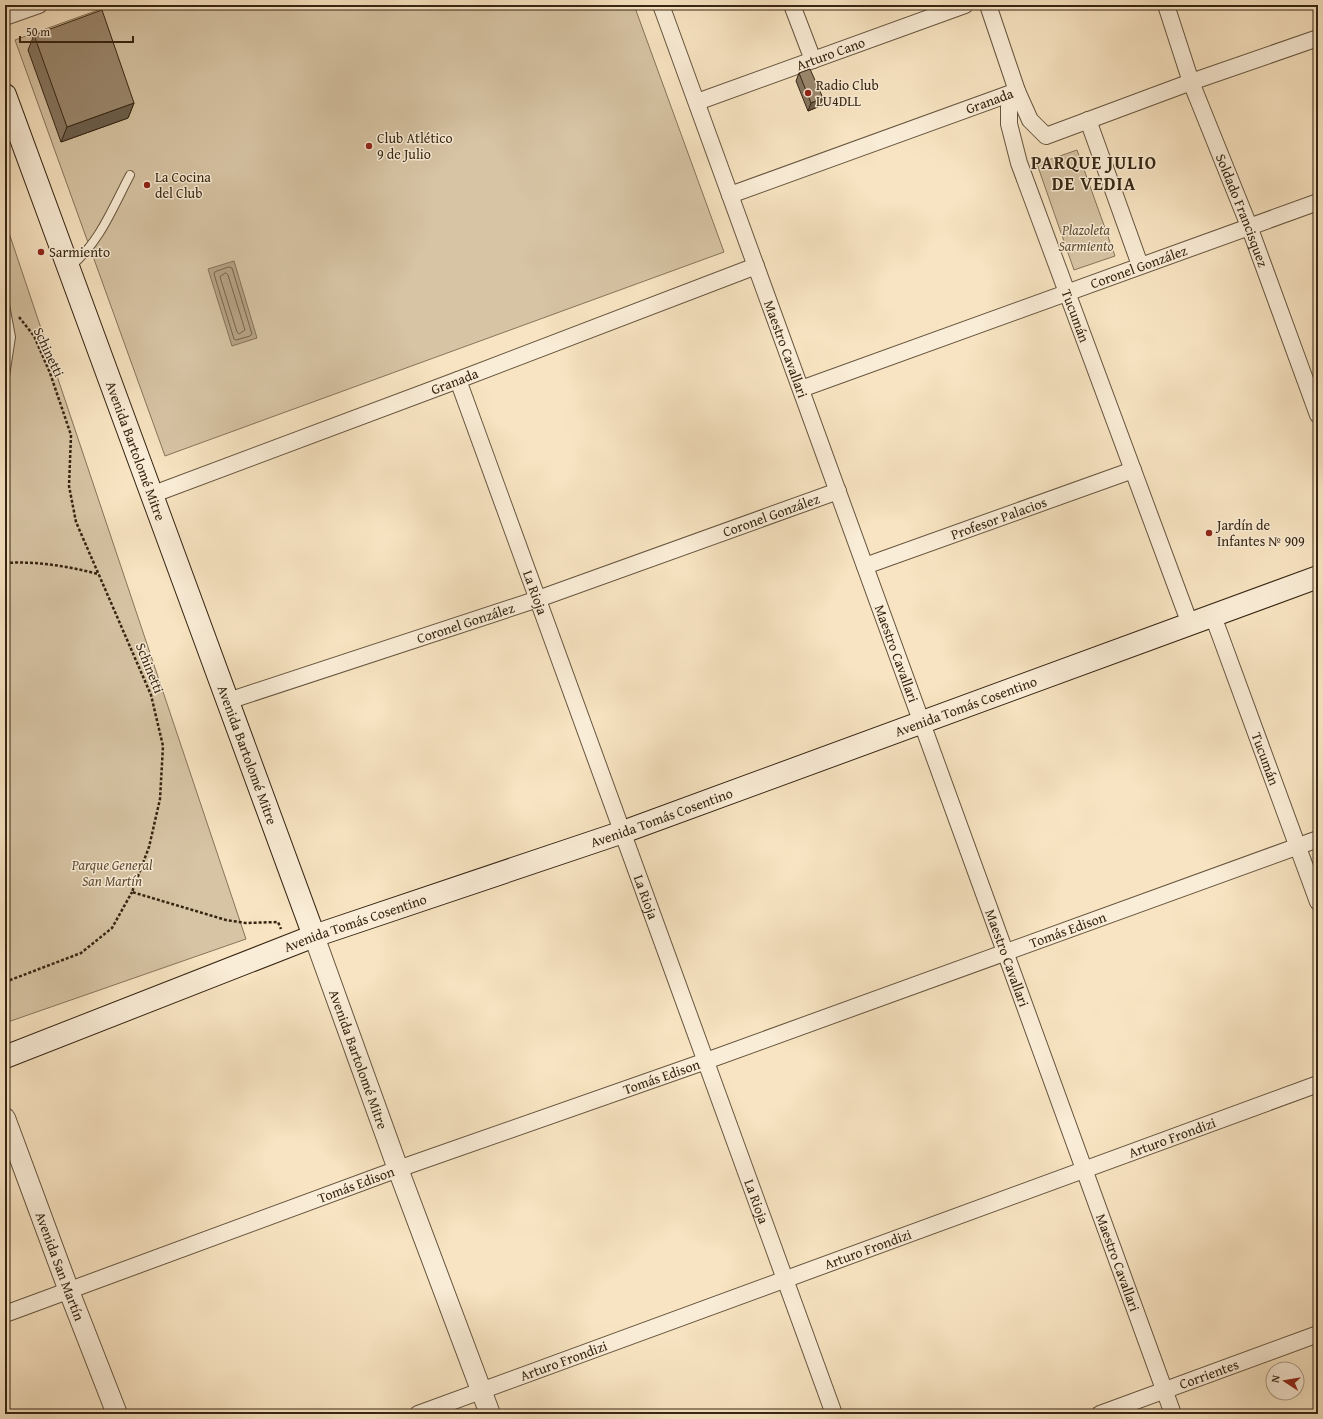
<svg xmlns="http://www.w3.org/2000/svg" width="1323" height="1419" viewBox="0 0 1323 1419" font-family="'Gentium Book Plus',serif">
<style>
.green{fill:#d7c4a4;stroke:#86745b}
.water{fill:#b6a386;stroke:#837158}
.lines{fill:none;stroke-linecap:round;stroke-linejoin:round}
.shore{stroke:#76644c;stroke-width:1}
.service-casing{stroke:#66553e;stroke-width:10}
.minor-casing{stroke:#66553e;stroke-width:18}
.tertiary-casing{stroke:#66553e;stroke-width:22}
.secondary-casing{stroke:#362512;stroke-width:24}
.path{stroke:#362512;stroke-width:2.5;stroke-dasharray:3 2;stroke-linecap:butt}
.service{stroke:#faedd7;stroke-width:8}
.minor{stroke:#faedd7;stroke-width:16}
.tertiary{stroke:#faedd7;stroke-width:20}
.secondary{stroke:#faedd7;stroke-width:22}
.wall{fill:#85755f;stroke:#362512}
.shaded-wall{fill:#6c5f4d;stroke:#362512}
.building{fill:#9b886e;stroke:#362512}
.poi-dot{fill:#8f2418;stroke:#faedd7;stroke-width:1.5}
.labels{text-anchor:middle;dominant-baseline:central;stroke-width:3;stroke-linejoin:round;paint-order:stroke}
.street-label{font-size:14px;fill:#362512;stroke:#faedd7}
.poi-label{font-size:14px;fill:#362512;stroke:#faedd7;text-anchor:start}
.park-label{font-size:14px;font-style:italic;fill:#5e4d36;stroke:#faedd7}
.district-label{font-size:18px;font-weight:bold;letter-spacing:1px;fill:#362512;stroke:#faedd7}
</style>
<rect width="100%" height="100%" fill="#f8e4c2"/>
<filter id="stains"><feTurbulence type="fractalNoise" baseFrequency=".005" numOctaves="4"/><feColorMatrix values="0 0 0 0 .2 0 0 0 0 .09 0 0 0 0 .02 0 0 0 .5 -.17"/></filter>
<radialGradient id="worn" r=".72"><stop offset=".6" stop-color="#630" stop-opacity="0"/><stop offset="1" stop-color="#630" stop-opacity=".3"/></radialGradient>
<!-- green -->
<path class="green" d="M112,5h522l90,247 -559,204 -150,-416z
M1077,150l38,106 -41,14 -37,-106z
M5,221l241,718 -241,84z"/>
<!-- water -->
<path class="water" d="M234,261l23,77 -25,8 -24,-77z"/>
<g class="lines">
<!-- shore -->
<path class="shore" d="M229,267l3,1 20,66 -2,2 -14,4 -2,-1 -20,-65 1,-2z
M226,273l2,2 17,55 -6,4 -2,-2 -17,-55z"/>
<!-- service casing -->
<g class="service-casing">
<path id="service" d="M70,267c30,-25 42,-58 60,-92
M5,305l6,32 -6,39"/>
</g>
<!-- minor casing -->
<g class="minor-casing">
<g id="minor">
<path id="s1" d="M661,5l512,1409"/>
<path d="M792,5l21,55"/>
<path d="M988,5l29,86 13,29 16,16 145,-54 127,-44"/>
<path id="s2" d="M1166,5l25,77 58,144 69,189"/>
<path d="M5,17l34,-12"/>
<path id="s3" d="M1017,91l-8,16v17l10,39 171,461"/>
<path id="s4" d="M697,102l268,-97"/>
<path d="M1088,120l52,145"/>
<path id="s5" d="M730,195l287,-104"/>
<path id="s6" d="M458,380l376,1034"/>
<path id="s7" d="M801,389l517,-187"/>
<path id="s8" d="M151,495l307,-115 298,-114"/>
<path id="s9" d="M865,566l268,-96"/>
<path id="s10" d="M1213,616l105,286"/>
<path id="s11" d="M228,701l310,-102 300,-108"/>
<path id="s12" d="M5,1314l393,-145 308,-108 612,-222"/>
<path id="s13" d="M418,1414l900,-330"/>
<path id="s14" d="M1100,1414l218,-80"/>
</g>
</g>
<!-- tertiary casing -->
<g class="tertiary-casing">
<g id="tertiary">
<path id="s15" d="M314,936l84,233 92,245"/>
<path id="s16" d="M5,1118l64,173 48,123"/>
</g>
</g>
<!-- secondary casing -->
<g class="secondary-casing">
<g id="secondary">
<path id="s17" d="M5,95l309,841"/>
<path id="s18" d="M5,1057l309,-121 309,-104 695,-255"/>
</g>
</g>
<!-- path -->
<path class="path" d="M19,317l15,19 16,37 21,62 -2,51 7,36 75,173 12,51 -3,53 -11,48 -17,45 94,28 20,3 32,-1 3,7
M5,563c32,-2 62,3 93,11
M5,982l76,-29 31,-25 20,-36"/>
<!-- service -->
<use href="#service" class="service"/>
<!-- minor -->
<use href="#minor" class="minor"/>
<!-- tertiary -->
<use href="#tertiary" class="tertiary"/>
<!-- secondary -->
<use href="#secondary" class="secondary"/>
</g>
<!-- wall -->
<path class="wall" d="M34,35l100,68 -6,15 -67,24 -33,-92z
M799,73l21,33 -12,5 -12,-30z"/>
<!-- shaded-wall -->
<path class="shaded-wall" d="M823,98l-3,8 -12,5 3,-8z
M134,103l-6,15 -67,24 6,-15z"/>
<!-- building -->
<path class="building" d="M102,10l32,93 -67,24 -33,-92z
M810,69l13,29 -12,5 -12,-30z"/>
<!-- markers -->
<g class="poi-dot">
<circle cx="808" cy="93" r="4"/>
<circle cx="369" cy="146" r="4"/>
<circle cx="147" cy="185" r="4"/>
<circle cx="41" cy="252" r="4"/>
<circle cx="1209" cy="533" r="4"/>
</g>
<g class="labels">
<!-- street labels -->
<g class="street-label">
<text stroke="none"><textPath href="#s4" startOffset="142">Arturo Cano</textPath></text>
<text stroke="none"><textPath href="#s5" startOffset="276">Granada</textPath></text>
<text stroke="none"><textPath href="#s2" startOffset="219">Soldado Francisquez</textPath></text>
<text stroke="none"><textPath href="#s7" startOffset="359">Coronel González</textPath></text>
<text stroke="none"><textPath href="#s3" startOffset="238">Tucumán</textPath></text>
<text stroke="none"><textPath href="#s1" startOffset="366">Maestro Cavallari</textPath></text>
<text transform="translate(49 352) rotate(65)">Schinetti</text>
<text stroke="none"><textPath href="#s8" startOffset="324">Granada</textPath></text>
<text stroke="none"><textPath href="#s17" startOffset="379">Avenida Bartolomé Mitre</textPath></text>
<text stroke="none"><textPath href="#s11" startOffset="574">Coronel González</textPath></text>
<text stroke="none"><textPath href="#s9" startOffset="142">Profesor Palacios</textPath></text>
<text stroke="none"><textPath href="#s6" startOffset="226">La Rioja</textPath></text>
<text stroke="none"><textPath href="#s11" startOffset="250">Coronel González</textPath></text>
<text stroke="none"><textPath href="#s1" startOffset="690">Maestro Cavallari</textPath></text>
<text transform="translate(150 668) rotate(68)">Schinetti</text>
<text stroke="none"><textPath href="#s18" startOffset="1023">Avenida Tomás Cosentino</textPath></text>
<text stroke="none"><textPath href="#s17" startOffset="703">Avenida Bartolomé Mitre</textPath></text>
<text stroke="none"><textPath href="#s10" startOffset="152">Tucumán</textPath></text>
<text stroke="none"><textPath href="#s18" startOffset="699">Avenida Tomás Cosentino</textPath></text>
<text stroke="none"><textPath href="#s6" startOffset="550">La Rioja</textPath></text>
<text stroke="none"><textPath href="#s18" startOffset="375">Avenida Tomás Cosentino</textPath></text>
<text stroke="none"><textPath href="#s12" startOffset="1130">Tomás Edison</textPath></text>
<text stroke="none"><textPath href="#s1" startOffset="1014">Maestro Cavallari</textPath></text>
<text stroke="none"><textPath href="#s15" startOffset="131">Avenida Bartolomé Mitre</textPath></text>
<text stroke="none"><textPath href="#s12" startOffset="698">Tomás Edison</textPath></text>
<text stroke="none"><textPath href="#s13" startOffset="803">Arturo Frondizi</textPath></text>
<text stroke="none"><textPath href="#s12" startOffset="374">Tomás Edison</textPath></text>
<text stroke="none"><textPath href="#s6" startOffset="874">La Rioja</textPath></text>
<text stroke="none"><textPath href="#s13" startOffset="479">Arturo Frondizi</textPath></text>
<text stroke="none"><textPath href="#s1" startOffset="1338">Maestro Cavallari</textPath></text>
<text stroke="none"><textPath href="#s16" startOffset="158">Avenida San Martín</textPath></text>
<text stroke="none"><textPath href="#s13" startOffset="155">Arturo Frondizi</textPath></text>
<text stroke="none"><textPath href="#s14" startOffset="116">Corrientes</textPath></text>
</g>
<!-- poi labels -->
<g class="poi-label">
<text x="816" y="85">Radio Club<tspan x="816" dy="16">LU4DLL</tspan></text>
<text x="377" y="138">Club Atlético<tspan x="377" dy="16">9 de Julio</tspan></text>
<text x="155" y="177">La Cocina<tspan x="155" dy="16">del Club</tspan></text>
<text x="49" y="252">Sarmiento</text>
<text x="1217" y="525">Jardín de<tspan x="1217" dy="16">Infantes № 909</tspan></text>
</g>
<!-- park labels -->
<g class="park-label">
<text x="1086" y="230">Plazoleta<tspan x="1086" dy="16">Sarmiento</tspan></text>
<text x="112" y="865">Parque General<tspan x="112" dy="16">San Martín</tspan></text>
</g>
<!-- district labels -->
<g class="district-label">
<text x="1094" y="162">PARQUE JULIO<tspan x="1094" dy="21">DE VEDIA</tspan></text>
</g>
</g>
<!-- margin -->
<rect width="1323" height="1419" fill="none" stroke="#f8e4c2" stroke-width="20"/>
<rect x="6" y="6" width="1311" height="1407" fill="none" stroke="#362512" stroke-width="2"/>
<rect x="10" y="10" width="1303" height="1399" fill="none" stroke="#362512"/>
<!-- north arrow -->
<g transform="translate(1285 1381) rotate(282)"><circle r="19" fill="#faedd7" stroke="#ac9d88"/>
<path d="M0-3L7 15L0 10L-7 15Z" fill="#8f2418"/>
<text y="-6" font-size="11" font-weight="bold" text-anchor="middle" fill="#362512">N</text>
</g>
<!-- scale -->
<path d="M20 36v6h113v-6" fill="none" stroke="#362512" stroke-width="2"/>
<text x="26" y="36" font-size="12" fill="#362512" stroke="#faedd7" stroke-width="3" paint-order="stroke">50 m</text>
<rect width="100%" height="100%" filter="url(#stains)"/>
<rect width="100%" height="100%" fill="url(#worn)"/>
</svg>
